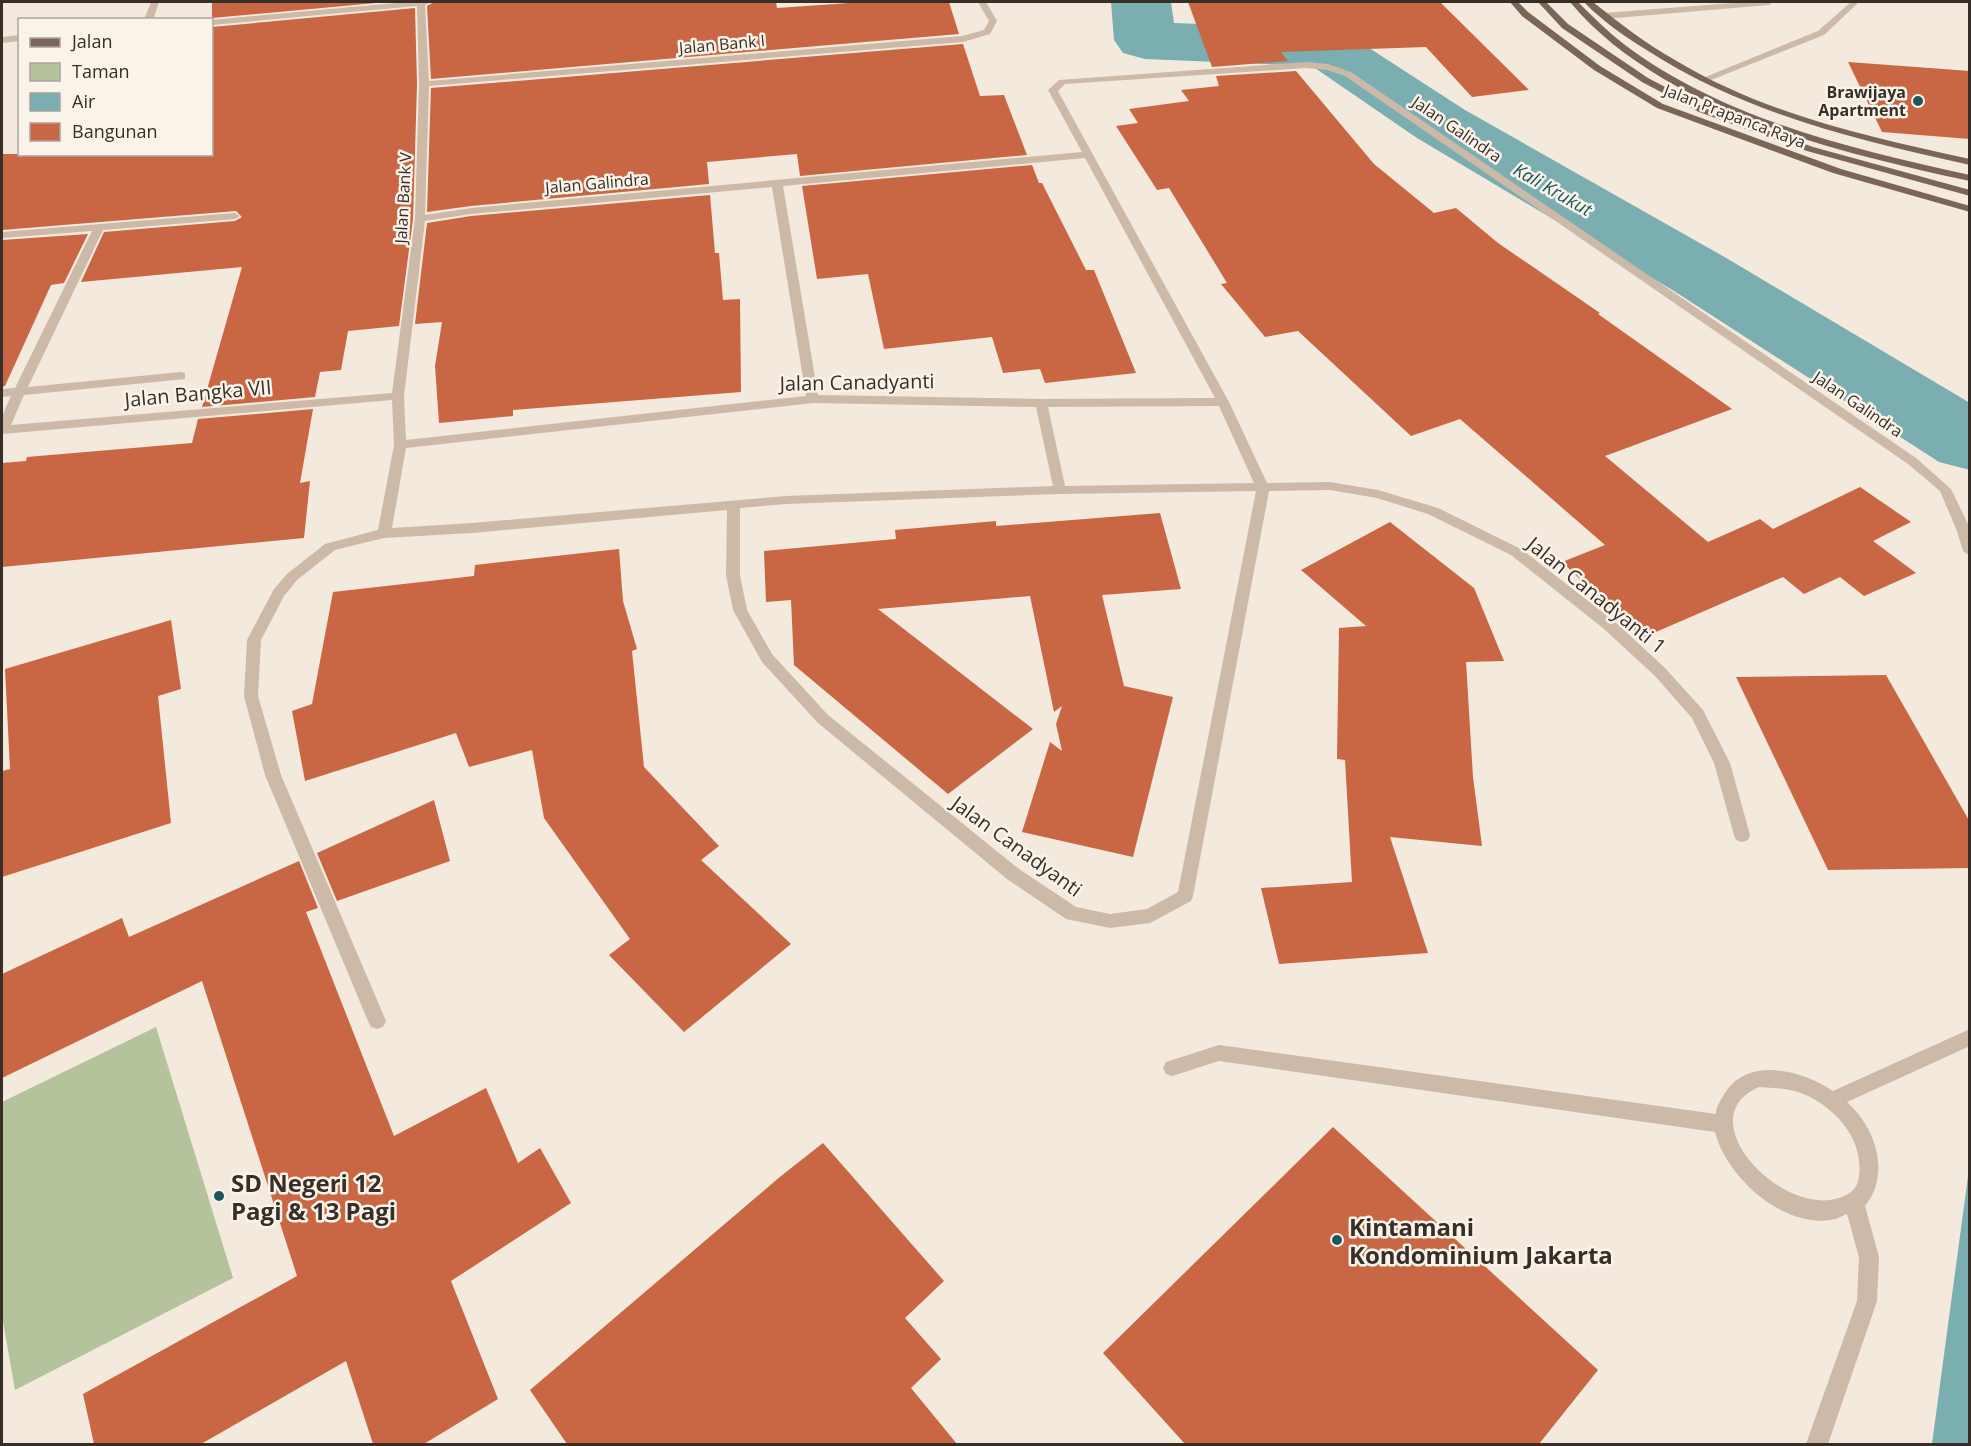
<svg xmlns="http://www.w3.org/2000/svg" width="1971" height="1446" viewBox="0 0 1971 1446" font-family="'Open Sans',sans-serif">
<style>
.green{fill:#b5c39c}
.water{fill:#7baeb1}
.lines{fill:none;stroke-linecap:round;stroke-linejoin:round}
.river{fill:#7baeb1;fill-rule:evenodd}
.building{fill:#c96744}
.service{fill:#ccb9a8;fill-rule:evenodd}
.minor{fill:#ccb9a8;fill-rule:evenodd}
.primary{fill:#7a6559;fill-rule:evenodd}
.poi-dot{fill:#1c565b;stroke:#faf3e9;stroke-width:2}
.labels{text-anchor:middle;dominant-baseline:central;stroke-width:5;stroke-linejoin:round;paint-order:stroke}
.far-street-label{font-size:16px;fill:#382e28;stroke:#faf3e9}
.far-poi-label{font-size:16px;font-weight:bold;fill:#382e28;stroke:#faf3e9;text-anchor:end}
.far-water-label{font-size:18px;font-style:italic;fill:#1c565b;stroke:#faf3e9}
.street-label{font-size:20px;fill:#382e28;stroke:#faf3e9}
.near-poi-label{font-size:24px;font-weight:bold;fill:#382e28;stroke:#faf3e9;text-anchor:start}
</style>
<rect width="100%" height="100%" fill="#f3e9dc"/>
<!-- green -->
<path class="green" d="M156,1027l77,251 -218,112 -13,-74v-214z"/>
<!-- water -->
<path class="water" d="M1969,1169v275h-37z"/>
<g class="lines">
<!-- river -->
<path class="river" d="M1111,2h60l3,21 153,6 22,6 116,75 263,149 242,144v67l-31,-8 -265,-171 -257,-153 -105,-72 -167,-7 -22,-6 -9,-13z"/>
</g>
<!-- building -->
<path class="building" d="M212,2h175l-175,16z
M434,2h342l1,6 87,-6h85l10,32 -528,45 -4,-73z
M1188,2h252l89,88 -57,7 -46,-50 -145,5 7,9 -76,6z
M415,8l2,76 -4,135 -14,107 -51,5 -7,39 -21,2 -5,25 -113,10 40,-140 -161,15 23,-50 131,-11 7,-4 -6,-6 -234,19v-76h210v-127z
M963,44l17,52 24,-1 23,60 -227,21 -3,-22 -90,8 2,22 -238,22 -44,6 4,-124z
M1848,62l122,9v68l-88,-7z
M1296,71l78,93 60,49 22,-5 42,35 102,70 -2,1 134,95 -127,47 103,86 52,-23 13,10 87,-42 51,35 -38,19 43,32 -52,23 -24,-19 -36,17 -21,-17 -141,61 -80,-76 43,-17 -145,-126 -49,17 -113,-105 -33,6 -44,-53 6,-1 -58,-95 -12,2 -41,-64 22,-3 -9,-14 60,-8 -8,-11 38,-4 -3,-10z
M1032,165l7,18h3l44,87h8l42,103 -91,10 -5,-14 -37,4 -11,-36 -108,12 -16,-75 -51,5 -15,-93z
M710,195l5,58h4l4,47 17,-1 1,93 -228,18v6l-74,7 -4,-57 7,-44 -27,2 12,-101 44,-7z
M88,234l-24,49 -13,2 -46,101 -3,1v-147z
M313,409l-13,74 10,-2 -6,57 -302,29v-104l24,-2 1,-4 165,-14 6,-24z
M1160,513l21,76 -79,6 22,91 49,11 -40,160 -111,-25 28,-90 12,9 -6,-27 6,-18 -8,6 -24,-116 -152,13 155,120 -85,65 -154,-129 -3,-65 -25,2 -2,-51 132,-12 -1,-9 101,-9v5z
M1390,522l84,66 30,73 -38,1 7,115 9,69 -92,-9 38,116 -149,11 -18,-76 91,-6 -7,-122 -8,-1 2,-131 27,-2 -65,-56z
M619,549l4,52 14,48 -5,2 12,116 75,79 -18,14 90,84 -107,88 -75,-77 21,-16 -86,-121 -12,-68 -63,17 -13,-34 -151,48 -13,-70 20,-7 21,-112 141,-16 1,-11z
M171,620l10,69 -23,7 13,127 -169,54v-106l8,-2 -5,-100z
M1886,675l84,147v46l-142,2 -92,-193z
M434,800l16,61 -113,40 -20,-48z
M299,861l19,47 -12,4 88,224 92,-48 32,75 22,-15 31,55 -120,78 47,118 -74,45h-51l-27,-83 -145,83h-107l-11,-50 214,-118 -95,-295 -200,97v-104l120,-56 7,19z
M1333,1127l265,243 -59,74h-354l-82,-91z
M823,1143l121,138 -39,37 36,41 -30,29 46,56h-390l-37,-54 251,-214z"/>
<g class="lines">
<!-- service -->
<path class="service" d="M1970,1029v17l-123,56c29,26 44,72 18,104l14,51 -2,44 -49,143h-22l51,-143 2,-44 -12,-43c-5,2 -12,6 -17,6 -49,7 -104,-44 -115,-88l-496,-71 -47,15 -6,-2 -3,-6 3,-6 53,-17 497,69c0,-8 5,-14 9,-21 23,-37 77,-23 108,-2zM1759,1087c19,1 36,2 53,11 29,16 51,44 47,78 -1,12 -8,18 -20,22 -58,19 -152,-80 -80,-111z"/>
<!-- minor -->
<path class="minor" d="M151,2h8l-6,18h-9z
M406,2h26l-7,3 4,76 533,-45 22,-6 5,-9 -11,-19h8l11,19 -7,13 -27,8 -534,44 -4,129 46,-7 611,-56 -34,-62 11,-10 247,-18 22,2 23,8 565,386 35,31 19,39v28l-7,-5 -6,-20 -17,-40 -32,-27 -563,-388 -18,-6 -21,-2 -241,16 -7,7 171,311 38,81 63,-1 48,8 60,18 83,41 93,72 51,47 38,42 27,53 20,72 -2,5 -6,2 -6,-2 -2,-5 -20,-72 -22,-45 -37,-42 -51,-47 -93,-74 -83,-41 -51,-16 -47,-8 -61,1 -76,405 -2,5 -41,22 -40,5 -44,-9 -59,-40 -189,-156 -56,-61 -29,-52 -7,-35 1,-65 -255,23 -88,5 -49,12 -38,30 -13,16 -23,44 -3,56 23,79 105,246 -3,6 -6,2 -6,-2 -3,-6 -103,-246 -21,-79 3,-56 27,-51 13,-15 38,-30 53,-14 16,-85 -2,-45 -390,34v-18l9,-20 -9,1v-8l13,-1 77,-157 -90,7v-6l233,-19 5,3 -5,3 -132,11 -75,157 153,-15 4,1v6l-161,16 -13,30 381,-32 23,-174 4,-135 -2,-78 -205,19 -1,-5zM1085,158l130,240 -174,1 -223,-4 -35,-209zM772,187l34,209 -400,44 -2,-44 21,-175 46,-7zM813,403l223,4 17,79 -267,10 -314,27 -80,5 14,-80zM1219,406l35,77 -189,3 -17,-79zM1256,491l-78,401 -31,17 -37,5 -34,-7 -57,-38 -191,-154 -56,-61 -25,-44 -7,-35v-67l46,-4 274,-10z
M1745,2h28l-4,3 -165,14 -4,-3 4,-3z
M1851,2h8l-35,33 -118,47 -8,-2 120,-49z
M20,35v6l-18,2v-6z"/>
<!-- primary -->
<path class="primary" d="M1510,2h8l10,10 72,54 63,38 178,65 129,37v6l-137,-39 -176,-65 -63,-38 -72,-54z
M1538,2h8l22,22 80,54 57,30 108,39 157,43v6l-163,-45 -108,-39 -57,-30 -80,-54z
M1570,2h8c15,15 30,30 47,43 99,74 226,104 345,130v6c-133,-29 -309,-70 -400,-179z
M1584,2h9c26,21 52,41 82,58 89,54 194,77 295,99v6c-113,-25 -227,-52 -325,-116 -21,-13 -44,-29 -61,-47z"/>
</g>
<!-- markers -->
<g class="poi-dot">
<circle cx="1918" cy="101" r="6"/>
<circle cx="219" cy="1196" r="6"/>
<circle cx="1337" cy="1240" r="6"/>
</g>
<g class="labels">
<!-- far-street labels -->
<g class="far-street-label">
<text transform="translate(722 44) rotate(-5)">Jalan Bank I</text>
<text transform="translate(1735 116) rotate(21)">Jalan Prapanca Raya</text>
<text transform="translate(1457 129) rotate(34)">Jalan Galindra</text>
<text transform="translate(597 183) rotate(-5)">Jalan Galindra</text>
<text transform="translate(403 198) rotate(-87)">Jalan Bank V</text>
<text transform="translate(1858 404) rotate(34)">Jalan Galindra</text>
</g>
<!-- far-poi labels -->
<g class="far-poi-label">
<text x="1906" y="92">Brawijaya<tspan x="1906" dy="18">Apartment</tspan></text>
</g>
<!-- far-water labels -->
<g class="far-water-label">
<text transform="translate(1553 189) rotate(30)">Kali Krukut</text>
</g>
<!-- street labels -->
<g class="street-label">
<text transform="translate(857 382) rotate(-1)">Jalan Canadyanti</text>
<text transform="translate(198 393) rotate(-5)">Jalan Bangka VII</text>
<text transform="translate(1597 595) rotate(39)">Jalan Canadyanti 1</text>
<text transform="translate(1017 846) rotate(36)">Jalan Canadyanti</text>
</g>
<!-- near-poi labels -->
<g class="near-poi-label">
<text x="231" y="1182">SD Negeri 12<tspan x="231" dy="28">Pagi &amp; 13 Pagi</tspan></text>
<text x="1349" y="1226">Kintamani<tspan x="1349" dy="28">Kondominium Jakarta</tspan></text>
</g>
</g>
<!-- border -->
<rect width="1971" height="1446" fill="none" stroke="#382e28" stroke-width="6"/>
<!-- legend -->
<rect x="18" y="18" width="195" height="138" fill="#faf3e9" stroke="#aca49c" stroke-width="1.5"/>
<rect x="30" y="38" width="30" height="9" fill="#7a6559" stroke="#aca49c" stroke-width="1.5"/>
<text x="72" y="48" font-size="18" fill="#382e28">Jalan</text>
<rect x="30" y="63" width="30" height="18" fill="#b5c39c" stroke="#aca49c" stroke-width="1.5"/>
<text x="72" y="78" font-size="18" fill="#382e28">Taman</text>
<rect x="30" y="93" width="30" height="18" fill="#7baeb1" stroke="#aca49c" stroke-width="1.5"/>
<text x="72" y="108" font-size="18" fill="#382e28">Air</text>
<rect x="30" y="123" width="30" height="18" fill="#c96744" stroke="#aca49c" stroke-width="1.5"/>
<text x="72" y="138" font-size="18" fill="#382e28">Bangunan</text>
</svg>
